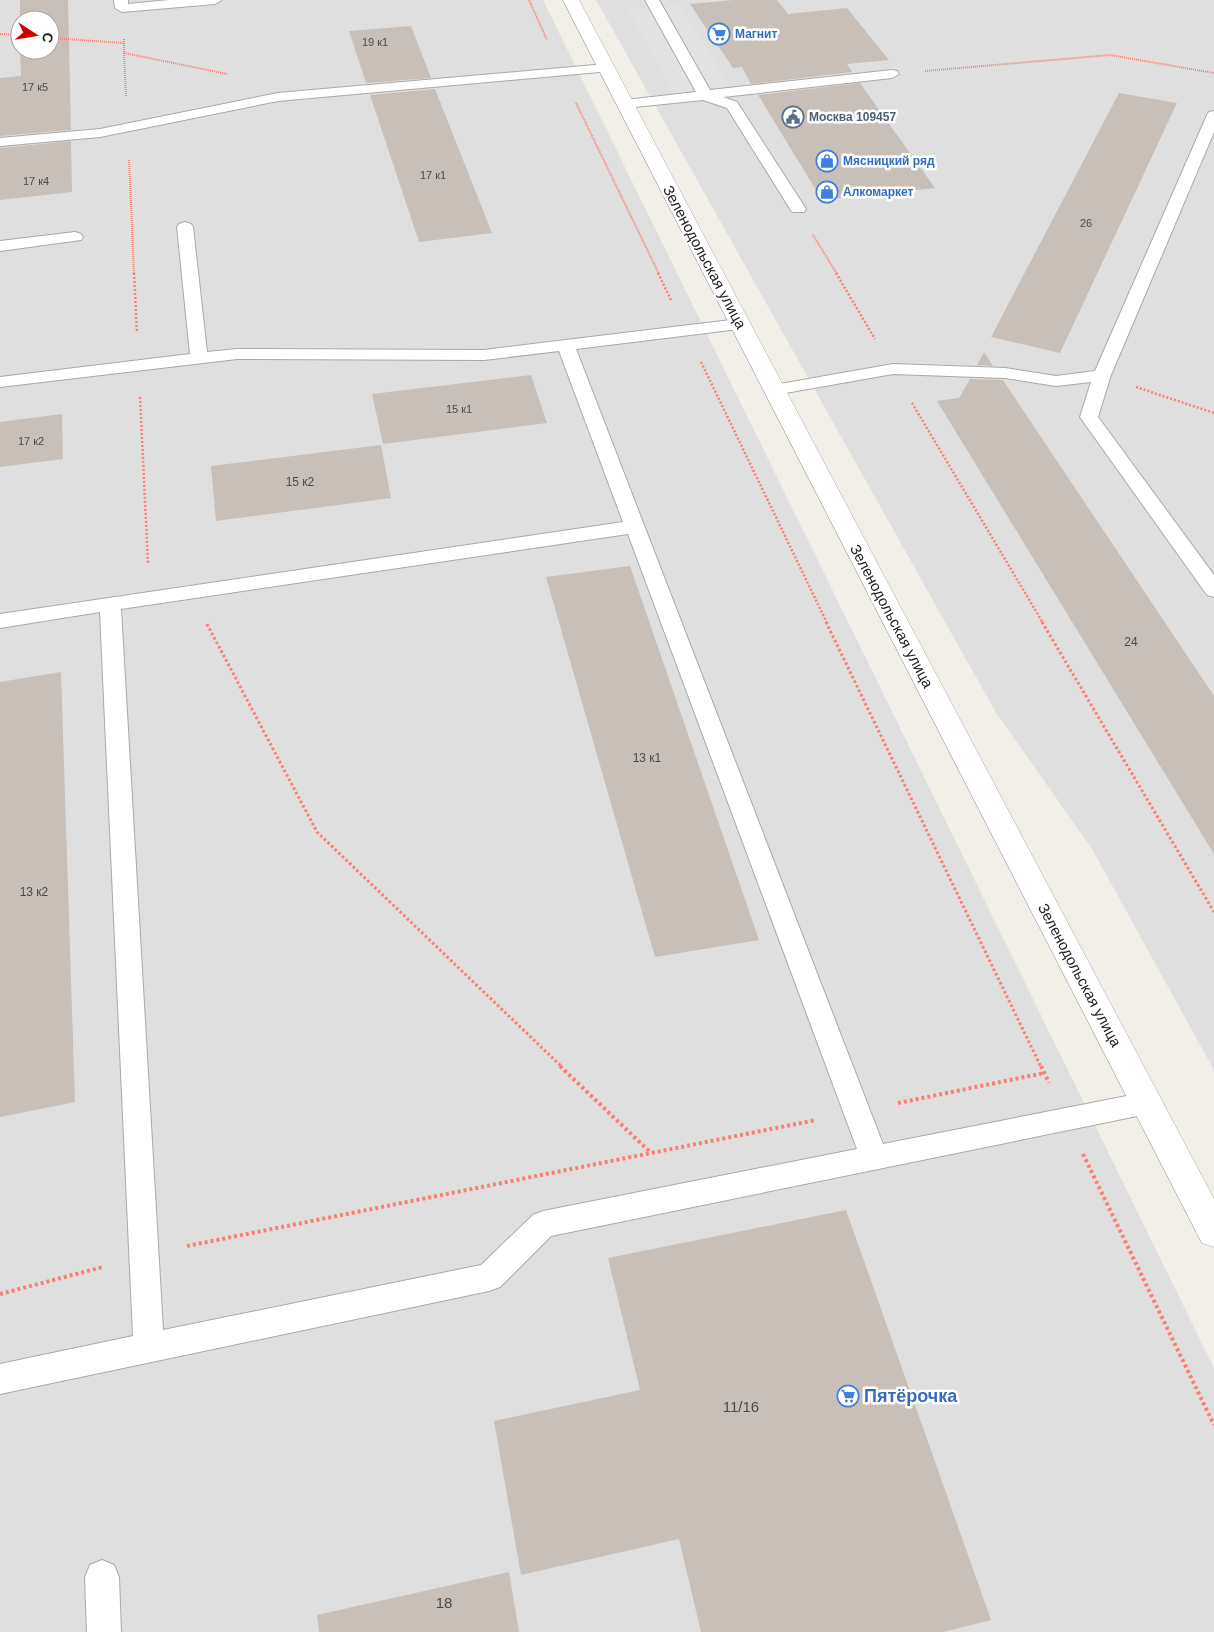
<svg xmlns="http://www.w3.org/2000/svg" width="1214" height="1632" viewBox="0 0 1214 1632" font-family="Arial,sans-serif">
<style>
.residential{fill:#e0dfdf;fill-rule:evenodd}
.parking{fill:#e2e2e2}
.building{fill:#c7bfb8}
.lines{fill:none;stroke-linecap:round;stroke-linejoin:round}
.service-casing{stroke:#a9a9a9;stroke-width:2}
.tertiary-casing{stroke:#a9a9a9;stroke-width:1}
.path-far3{stroke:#fa8072;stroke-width:2;stroke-dasharray:1 1;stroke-linecap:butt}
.path-far2{stroke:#fa8072;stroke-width:2.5;stroke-dasharray:2 2;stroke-linecap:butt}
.path-far1{stroke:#fa8072;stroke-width:3;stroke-dasharray:2.5 2.5;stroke-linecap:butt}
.path{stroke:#fa8072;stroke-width:4;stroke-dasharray:3 3;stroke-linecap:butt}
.service{fill:#fff;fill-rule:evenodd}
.tertiary{fill:#fff;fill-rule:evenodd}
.labels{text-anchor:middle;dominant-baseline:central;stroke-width:5;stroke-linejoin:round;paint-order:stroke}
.far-number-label{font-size:11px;fill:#4b4948}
.far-shop-label{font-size:12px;font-weight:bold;fill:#366cbe;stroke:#fff;text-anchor:start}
.far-service-label{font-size:12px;font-weight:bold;fill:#4e5e75;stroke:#fff;text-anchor:start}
.number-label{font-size:12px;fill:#4b4948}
.street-label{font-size:15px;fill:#222;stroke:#fff}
.near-number-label{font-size:15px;fill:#4b4948}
.near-shop-label{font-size:18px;font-weight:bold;fill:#366cbe;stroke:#fff;text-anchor:start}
</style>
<rect width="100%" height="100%" fill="#f2efe9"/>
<!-- residential -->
<path class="residential" d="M0,0h543l671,1368v264h-1214zM20,20h30v30h-30z
M596,0h618v1070l-122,-221 -97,-138z"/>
<!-- parking -->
<path class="parking" d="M680,5l54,88 -57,6 -49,-89z"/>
<!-- building -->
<path class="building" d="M20,0h48l3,130 -71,6v-58l21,-2 -1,-26h30v-30h-30v12z
M733,0h44l11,14 59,-6 42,52 -42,4 5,8 -101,12 -9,-17 -9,1 -43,-64z
M411,26l20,52 -65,5 -17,-52z
M860,83l75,105 -113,12 -64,-105z
M435,89l57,144 -73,9 -49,-147z
M1119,93l58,10 -117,250 -69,-16z
M71,141l1,51 -72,8v-52z
M984,352l9,14 -16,-1z
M531,375l16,48 -164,21 -11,-50z
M970,379l33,1 211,316v158l-277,-453 22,-3z
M62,414l1,45 -63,8v-45z
M381,445l10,53 -175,23 -5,-55z
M630,566l129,374 -104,17 -109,-380z
M61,672l14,430 -75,15v-435z
M846,1210l145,410 -48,12h-242l-22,-93 -158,36 -27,-154 146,-31 -32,-132z
M509,1572l10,60h-200l-2,-17z"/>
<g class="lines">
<!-- service casing -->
<g class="service-casing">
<path id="service" d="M114,0h14v4l41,-4h53l-7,4 -93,8 -7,-4z
M645,0h14l51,90 182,-20 5,1 2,3 -7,4 -169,19 14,5 69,107 -2,3h-12l-65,-104 -24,-8 -78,8 -5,-1 -2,-3 2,-3 5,-1 71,-8z
M606,64l7,4 -2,3 -333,30 -178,36 -100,9v-8l100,-9 178,-36z
M1214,111v21l-103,243 -13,42 116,158v22l-7,-2 -127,-178 11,-35 -35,4 -51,-8 -112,-4 -119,21 -6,-1 -3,-4 3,-4 6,-1 119,-21 112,4 51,8 39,-5 112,-256 2,-3z
M185,222l6,2 2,3 14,125 30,-3 247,1 255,-31 6,1 3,4 -3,4 -6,1 -163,20 307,795 264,-52 10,4 4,8 -4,8 -606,124 -51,51 -11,4 -489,103v-30l133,-28 -33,-724 -100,16v-14l623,-92 -64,-171 -75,9 -247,-1 -237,28v-10l190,-23 -13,-127 2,-3zM628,534l229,615 -314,62 -10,4 -52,50 -318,65 -42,-721z
M75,232l6,2 2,3 -2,3 -81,11v-10z
M102,1560l12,5 5,12 2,55h-34l-2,-55 5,-12z"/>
</g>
<!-- tertiary casing -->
<g class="tertiary-casing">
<path id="tertiary" d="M563,0h16l635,1199v48l-12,-4z"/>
</g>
<!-- path-far3 -->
<path class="path-far3" d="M529,0l18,40
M0,34l20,1
M50,38l74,5
M124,39v14l103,21
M124,53l2,43
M925,71l185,-16 104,18
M576,103l83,171
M129,160l5,114
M813,235l24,39"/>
<!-- path-far2 -->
<path class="path-far2" d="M134,273l3,60
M658,273l13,27
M836,273l39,66
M701,362l126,261
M1136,387l78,26
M140,397l8,166
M912,403l131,220"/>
<!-- path-far1 -->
<path class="path-far1" d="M826,622l215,445
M1042,622l172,290
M207,624l110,208 245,235"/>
<!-- path -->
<path class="path" d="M560,1066l91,87
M1041,1066l8,17
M898,1103l146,-30
M1083,1154l131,271
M187,1246l629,-126
M0,1294l103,-27"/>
<!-- service -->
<use href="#service" class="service"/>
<!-- tertiary -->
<use href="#tertiary" class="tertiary"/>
</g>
<!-- icons -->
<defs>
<g id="supermarket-ring" transform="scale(1.125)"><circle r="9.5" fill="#fff" stroke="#3f7fe0" stroke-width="1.5"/><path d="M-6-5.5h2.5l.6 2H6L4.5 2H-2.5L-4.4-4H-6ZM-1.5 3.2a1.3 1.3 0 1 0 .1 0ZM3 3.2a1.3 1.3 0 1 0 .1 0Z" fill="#3f7fe0"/></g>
<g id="civic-ring" transform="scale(1.125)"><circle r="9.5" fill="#fff" stroke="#5c6f8a" stroke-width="1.5"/><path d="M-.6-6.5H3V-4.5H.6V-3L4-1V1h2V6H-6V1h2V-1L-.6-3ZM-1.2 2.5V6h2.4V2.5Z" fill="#5c6f8a"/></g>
<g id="shop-ring" transform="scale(1.125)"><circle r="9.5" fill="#fff" stroke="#3f7fe0" stroke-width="1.5"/><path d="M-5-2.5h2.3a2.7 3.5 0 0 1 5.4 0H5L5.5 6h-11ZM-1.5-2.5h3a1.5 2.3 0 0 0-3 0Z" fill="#3f7fe0"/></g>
</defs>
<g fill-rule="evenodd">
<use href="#supermarket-ring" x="719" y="34"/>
<use href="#civic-ring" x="793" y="117"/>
<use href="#shop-ring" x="827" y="161"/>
<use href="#shop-ring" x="827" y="192"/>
<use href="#supermarket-ring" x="848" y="1396"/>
</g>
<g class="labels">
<!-- far-number labels -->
<g class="far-number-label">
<text x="375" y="42">19 к1</text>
<text x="35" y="87">17 к5</text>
<text x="433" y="175">17 к1</text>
<text x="36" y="181">17 к4</text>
<text x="1086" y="223">26</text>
<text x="459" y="409">15 к1</text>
<text x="31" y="441">17 к2</text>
</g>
<!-- far-shop labels -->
<g class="far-shop-label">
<text x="735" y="34">Магнит</text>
<text x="843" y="161">Мясницкий ряд</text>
<text x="843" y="192">Алкомаркет</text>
</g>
<!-- far-service labels -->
<g class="far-service-label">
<text x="809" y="117">Москва 109457</text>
</g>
<!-- number labels -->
<g class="number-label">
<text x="300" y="482">15 к2</text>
<text x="1131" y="642">24</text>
<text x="647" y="758">13 к1</text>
<text x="34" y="892">13 к2</text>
</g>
<!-- street labels -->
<g class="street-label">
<text transform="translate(705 257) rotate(62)">Зеленодольская улица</text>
<text transform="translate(892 616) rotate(62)">Зеленодольская улица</text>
<text transform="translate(1080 975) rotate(62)">Зеленодольская улица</text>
</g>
<!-- near-number labels -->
<g class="near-number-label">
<text x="741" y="1406">11/16</text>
<text x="444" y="1602">18</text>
</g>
<!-- near-shop labels -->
<g class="near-shop-label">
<text x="864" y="1396">Пятёрочка</text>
</g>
</g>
<!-- north arrow -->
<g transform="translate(35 35) rotate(102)"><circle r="24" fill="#ffffff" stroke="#a7a7a7"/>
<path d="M0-4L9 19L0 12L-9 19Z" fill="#d40000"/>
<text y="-8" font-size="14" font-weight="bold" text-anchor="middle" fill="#222222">С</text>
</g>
</svg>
